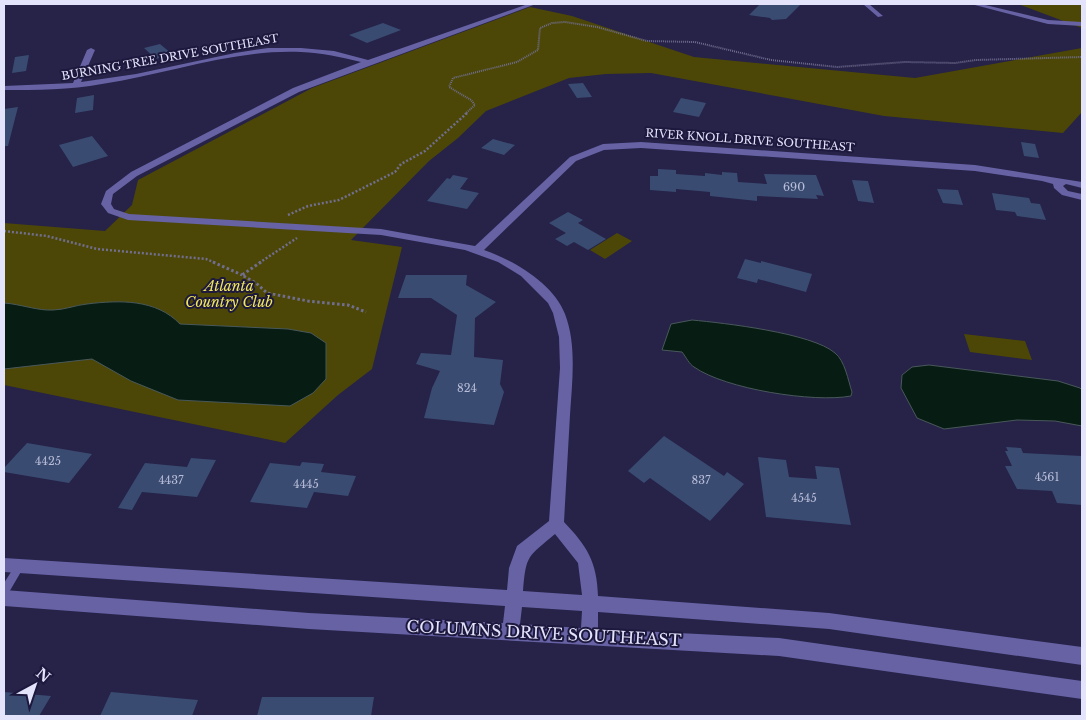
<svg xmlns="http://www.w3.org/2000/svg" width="1086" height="720" viewBox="0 0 1086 720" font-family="'Libre Baskerville',serif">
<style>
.green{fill:#4c4707}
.water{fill:#071d14;stroke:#49585a}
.building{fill:#3a4b71}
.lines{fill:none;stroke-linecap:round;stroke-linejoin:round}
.path-far2{stroke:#716e8f;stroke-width:2;stroke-dasharray:1 1;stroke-linecap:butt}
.path-far1{stroke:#716e8f;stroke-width:2.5;stroke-dasharray:2 2;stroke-linecap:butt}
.path{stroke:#716e8f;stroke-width:3;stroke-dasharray:2.5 2.5;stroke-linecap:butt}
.service{fill:#6662a4;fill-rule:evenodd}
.minor{fill:#6662a4;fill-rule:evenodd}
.labels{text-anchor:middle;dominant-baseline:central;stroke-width:4;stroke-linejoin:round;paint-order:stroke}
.far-street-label{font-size:11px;fill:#e3e3fc;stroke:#1d183d}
.number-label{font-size:11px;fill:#b9bdd9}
.park-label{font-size:14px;font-style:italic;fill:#f0e75b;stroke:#1d183d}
.near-street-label{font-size:16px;fill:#e3e3fc;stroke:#1d183d}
</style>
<rect width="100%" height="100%" fill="#262248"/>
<!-- green -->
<path class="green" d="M1018,4h64v24z
M530,7l42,9 122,41 221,21 167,-30v64l-19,21 -179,-17 -233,-43 -45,1 -37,4 -83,33 -28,27 -29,23 -78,79 51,7 -30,122 -34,26 -53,48 -281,-58v-162l101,8 27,-26 6,-25 174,-92z
M617,233l15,8 -27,18 -15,-9z
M964,334l61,7 7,19 -62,-8z"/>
<!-- water -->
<path class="water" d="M4,303c16,1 34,8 49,7 11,0 23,-5 34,-6 33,-4 69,-5 93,20l108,5 23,4 15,10v36l-13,14 -23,13 -112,-6 -47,-19 -39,-22 -88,10z
M692,320c32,3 120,13 143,33 10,8 13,27 17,39l-1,4c-37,7 -126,-7 -157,-29 -5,-3 -8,-10 -12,-15l-20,-2 9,-26z
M929,365l129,16 22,7 2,2v36l-27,-5 -38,-1 -73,9 -27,-11 -16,-30 1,-13 10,-8z"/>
<!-- building -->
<path class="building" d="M760,4h41l-15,15 -14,1 -2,-2 -21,-3z
M383,23l18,7 -34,13 -18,-8z
M160,44l12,10 -16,5 -12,-11z
M29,55l-3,16 -14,2 3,-16z
M583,83l9,14 -15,1 -9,-14z
M94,95l-1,15 -18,3 2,-15z
M681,98l25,5 -7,14 -26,-5z
M18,107l-10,39h-4v-37z
M92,136l16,20 -35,11 -14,-22z
M493,139l22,6 -11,10 -23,-7z
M1021,142l14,2 4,14 -15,-2z
M658,169l18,1v4l29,2v-3l17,2v-3l15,1 1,9 29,2 -3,-10 52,1 8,21 -8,-1 2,4 -61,-3v5l-47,-5v-4l-34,-3v3l-26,-2v-14h8z
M453,175l15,3 -8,11 19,4 -12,16 -40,-8 20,-23 3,1z
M852,180l16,1 6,22 -16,-2z
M937,189l21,1 5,15 -20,-2z
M992,193l37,5 2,5 9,1 6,16 -29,-4 -2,-4 -19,-2z
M568,212l15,8 -5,3 28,16 -18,11 -14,-8 -7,4 -12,-7 11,-6 -17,-10z
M745,259l16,4v-2l51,13 -6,18 -48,-13 -1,4 -20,-5z
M406,275h61l-1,10 30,17 -21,16 -1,39 29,3 -3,24 4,8 -10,33 -70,-7 8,-30 8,-17 -24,-7 5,-11 30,2 6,-40 -26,-17h-33z
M664,436l60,40 3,-4 17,12 -34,37 -60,-43 -6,5 -16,-12z
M27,443l65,11 -23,29 -65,-11v-4z
M1006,447l15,1 2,5 59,3v49l-25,-2 -5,-12 -35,-2 -12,-23h7l-7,-15h3z
M758,457l28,3 3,17 28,2 -2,-13 24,2 12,57 -85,-8z
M191,458l25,2 -19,37 -55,-5 -10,18 -14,-2 27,-45 42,4z
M302,462l22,2 -3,8 35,4 -8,20 -34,-4 -7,16 -57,-6 20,-39 30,3z
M4,692l47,4 -12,20h-35z
M111,692l87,8 -6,16h-92z
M262,697h112l-3,19h-114z"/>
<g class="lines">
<!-- path-far2 -->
<path class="path-far2" d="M465,114l10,-9 -4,-5 -22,-13 4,-9 64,-16 21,-12 2,-22 12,-5 13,-1 32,5 50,14 48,1 76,18 66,7 68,-5 50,1 21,-3 106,-3"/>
<!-- path-far1 -->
<path class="path-far1" d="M288,215l20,-9 31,-6 56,-28 6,-8 24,-13 42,-38
M4,231l43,5 50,13 109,10 10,4
M259,263l38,-25"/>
<!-- path -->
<path class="path" d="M213,262l29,13
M261,262l-19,13 14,8 11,10 41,8 40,4 18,7"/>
<!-- service -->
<path class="service" d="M19,563l3,1 2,3 -2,3 -14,24 -4,2v-13l12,-19z"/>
<!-- minor -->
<path class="minor" d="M528,4h8l-237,88 -162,84 -24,18 -2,10 3,5 15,5 252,15 94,17 95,-89 33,-13 38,-2 334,23 107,17v6l-16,-4 -3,2 5,5 14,3v6l-20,-5 -8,-7 -1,-4 -11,-3 -67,-10 -334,-23 -37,2 -28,11 -92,89c29,10 69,33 81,64 12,31 7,69 5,101 -2,36 -4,71 -6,107 23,24 33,40 34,74l231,17 253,34v18l-253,-36 -231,-17v17l181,9 303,43v18l-303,-43 -470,-27 -305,-23v-16l305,23 194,10 2,-17 -501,-34v-14l503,32 2,-22 8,-22 32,-25 11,-153 -1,-31 -6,-24 -5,-10 -27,-27 -23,-14 -33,-12 -84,-15 -253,-15 -20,-7 -7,-9 5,-13 25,-19 162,-84 68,-26c-20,-5 -39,-9 -60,-10 -67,-3 -133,22 -199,32 -32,6 -65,6 -98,6v-4l69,-3 14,-33 4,-2 4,2 -14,32 55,-8 99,-21 33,-5h33l33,3 34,9zM555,534l23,29 4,32 -59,-4c3,-37 5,-34 32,-57zM522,607l60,4 -1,17 -61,-4z
M863,4h6l14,12 -5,1z
M971,4h10l67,16 34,2v4l-34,-2z"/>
</g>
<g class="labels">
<!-- far-street labels -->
<g class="far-street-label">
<text transform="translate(170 57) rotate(-10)">BURNING TREE DRIVE SOUTHEAST</text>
<text transform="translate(750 140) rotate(4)">RIVER KNOLL DRIVE SOUTHEAST</text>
</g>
<!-- number labels -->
<g class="number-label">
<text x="794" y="187">690</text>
<text x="467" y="388">824</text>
<text x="48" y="461">4425</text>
<text x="1047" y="477">4561</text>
<text x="171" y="480">4437</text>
<text x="701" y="480">837</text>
<text x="306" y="484">4445</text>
<text x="804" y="498">4545</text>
</g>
<!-- park labels -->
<g class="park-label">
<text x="229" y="286">Atlanta<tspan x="229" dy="16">Country Club</tspan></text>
</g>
<!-- near-street labels -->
<g class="near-street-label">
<text transform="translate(544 633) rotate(3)">COLUMNS DRIVE SOUTHEAST</text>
</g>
</g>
<!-- border -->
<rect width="1086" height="720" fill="none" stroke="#e3e3fc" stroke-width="10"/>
<!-- north arrow -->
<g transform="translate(35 685) rotate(40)" stroke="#1d183d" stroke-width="4" paint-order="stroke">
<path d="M0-4L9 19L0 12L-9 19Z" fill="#e3e3fc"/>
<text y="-8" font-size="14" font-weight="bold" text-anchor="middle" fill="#e3e3fc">N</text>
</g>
</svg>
